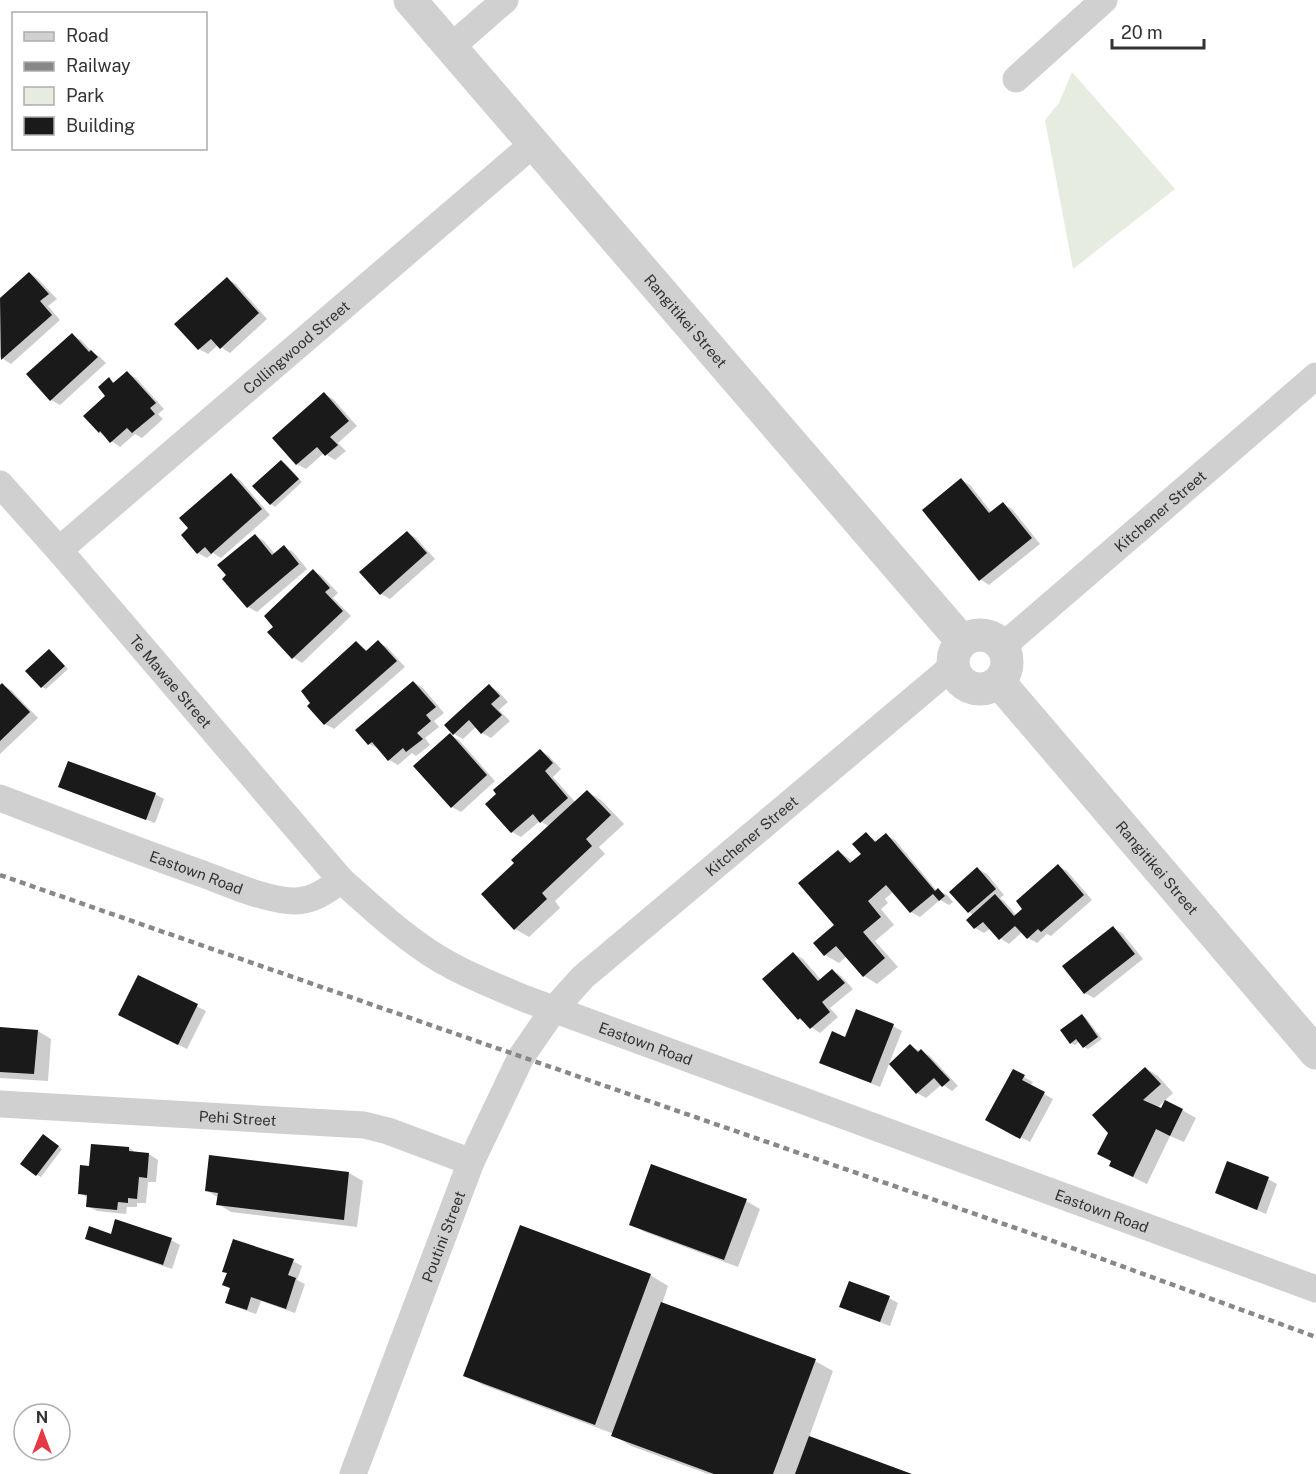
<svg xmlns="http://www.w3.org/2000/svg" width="1316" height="1474" viewBox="0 0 1316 1474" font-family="'Public Sans',sans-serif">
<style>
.green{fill:#e6ecdf}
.shadow{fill:#0003}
.building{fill:#1a1a1a}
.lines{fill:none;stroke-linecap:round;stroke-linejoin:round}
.minor{stroke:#d0d0d0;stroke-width:27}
.tertiary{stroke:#d0d0d0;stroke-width:33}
.rail{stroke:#888;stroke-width:4.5;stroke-dasharray:6 4.5;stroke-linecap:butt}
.labels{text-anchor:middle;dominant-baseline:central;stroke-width:6;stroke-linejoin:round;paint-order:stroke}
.street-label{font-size:15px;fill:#333;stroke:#fff}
</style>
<rect width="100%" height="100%" fill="#fff"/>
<!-- green -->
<path class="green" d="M1072,72l103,117 -102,80 -28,-149 14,-17z"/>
<!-- shadow -->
<path class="shadow" d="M30,273l8,6 19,20 -9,7 12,14 -49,44 -11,-7v-57z
M227,279l9,5 31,35 -37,34 -12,-8 -10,9 -9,-5z
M72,335l9,5 11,12 8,5 6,6 -46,42 -9,-5z
M127,373l9,5 28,31 -6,5 5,5 -21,19 -7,-4 -15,13 -21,-15 -14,-16 22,-20 2,-17 6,4z
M324,394l9,5 24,27 -19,17 8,8 -11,9 -11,-7 -18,16 -9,-5z
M282,461l4,3 16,18 -27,25 -4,-3z
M231,475l9,5 30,35 -49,43 -8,-5 -6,5 -9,-5z
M961,480l9,5 22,28 11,-9 9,5 28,35 -51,41 -9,-6z
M407,532l9,6 19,21 -45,40 -9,-5z
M255,535l9,6 11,13 9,-7 9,5 14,17 -50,43 -9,-5z
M313,571l9,5 16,17 -5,5 18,18 -49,47 -9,-6 -18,-30z
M378,642l9,5 18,20 -71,62 -9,-5 32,-81 11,8z
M53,653l15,16 -22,20 -4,-2 -15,-16z
M414,682l9,6 21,25 -10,8 5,6 -14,11 5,7 -14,11 -4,-3 -14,12 -9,-5 -10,-11 -10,-5 -12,-14z
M2,685l9,5 27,28 -38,36v-67z
M489,686l9,5 10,11 -9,8 11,11 -19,17 -9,-5 -6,-6 -13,12 -9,-5z
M450,735l9,5 36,41 -34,31 -9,-5z
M540,750l9,6 12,13 -8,8 23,26 12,-11 13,8 23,24 -25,23 6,7 -50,47 5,7 -31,29 -14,-8 1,-65 34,-37 -10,-6 -19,16 -9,-5 -24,-28z
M60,786l95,8 9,5 -9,24 -86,-32z
M866,834l12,8 8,-7 9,5 42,51 1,-1 9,5 6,7 -4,3 -9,-5 -20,17 -9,-5 -18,-20 -8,7 3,4 -7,6 13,16 -19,16 23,26 -21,17 -13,-8 -17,-20 -8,7 -14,-8 -10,-12 21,-18 2,-74 16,11 9,-8z
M1058,866l9,5 25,29 -41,36 -4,-2 -10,9 -9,-5 -6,-6 -13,12 -9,-6 -9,-10 -7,5 -9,-5 -7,-8 5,-5 -4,-3 9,-43 9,5 17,21 -4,3 4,3 13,15z
M1113,928l9,5 21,26 -49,39 -9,-5z
M794,954l9,5 18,21 11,-10 9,6 12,13 -23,19 8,9 -18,16 -21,-14 -35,-40z
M139,977l67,34 -19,38 -58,-29z
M1082,1015l4,3 16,21 -14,10 -4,-2 -4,-6 -5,4 -4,-2z
M893,1026l9,5 -22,56 -50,-20 16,-28z
M0,1029l38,2 13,8 -3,42 -48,-3z
M910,1046l20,10 28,30 -6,5 -10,-7 -16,14 -9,-5 -26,-29z
M1145,1068l13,8 15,17 -16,15 25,2 14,8 -12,24 -14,-6 -23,48 -23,-11z
M1013,1071l20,11 -3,4 23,13 -23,43 -43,-23z
M47,1138l15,11 -21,28 -4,-2z
M129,1148l9,6h11l9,6 -2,22h-8l-2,21h-9v4h-10l-1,7 -29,-3 -9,-5v-8l-8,-5 11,-26z
M210,1157l139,16 14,8 -6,46 -126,-15 -13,-8 1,-6 -13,-8z
M1228,1163l40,16 9,5 -11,30 -40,-17z
M746,1201l14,8 -22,58 -93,-35 -14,-8z
M112,1236l59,4 9,5 -8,24 -76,-26 -9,-5z
M293,1261l9,5 -5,14 8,4 -10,29 -34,-12 -5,13 -20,-7 -9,-5 4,-13 -3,-15 -4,-3z
M650,1275l18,11 -6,18 153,57 18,10 -24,66 99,37h-200l-77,-28 -18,-11 1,-1 -131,-49 -18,-10z
M850,1283l39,15 9,5 -8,23 -40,-15 -9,-5z"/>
<!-- building -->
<path class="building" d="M29,272l20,22 -9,7 12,14 -51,45 -1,-62z
M227,277l32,36 -39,36 -9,-10 -13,11 -24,-26z
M72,333l17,19 2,-2 7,7 -48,44 -24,-27z
M127,371l29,32 -6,5 5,6 -23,19 -5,-5 -17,15 -10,-12 -1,2 -16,-17 22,-20 -7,-9 11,-10 4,6z
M324,392l25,29 -19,16 8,8 -13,11 -8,-9 -21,18 -24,-27z
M281,460l18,19 -29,26 -18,-19z
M231,473l31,36 -51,45 -6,-7 -8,7 -16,-19 7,-7 -9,-10z
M961,478l28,35 14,-11 29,36 -53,43 -57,-71z
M407,531l20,22 -47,42 -21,-23z
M255,534l17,21 12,-10 15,19 -52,44 -25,-29 4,-4 -9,-10z
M313,569l17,19 -5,4 18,19 -51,48 -25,-27 6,-5 -9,-11z
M378,640l19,21 -73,64 -17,-19 3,-3 -9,-12 55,-50 10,10z
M49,649l16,17 -24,22 -16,-17z
M413,681l23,26 -10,8 5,6 -14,12 6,6 -17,13 -3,-4 -15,13 -16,-19 -4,3 -13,-15z
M2,683l28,29 -30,29v-56z
M489,684l11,12 -9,8 11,11 -21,19 -12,-14 -16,15 -9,-10z
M450,733l37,42 -36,33 -38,-42z
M540,749l13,14 -8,8 23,27 -28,25 -7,-9 -22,19 -26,-29 11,-10 -3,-4z
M68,761l88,32 -10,27 -88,-33z
M587,790l24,25 -25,24 6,7 -50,47 5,6 -33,31 -33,-36 33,-31 -3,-3z
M866,832l9,10 11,-9 49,58 3,-3 7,8 -6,5 -6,-7 -23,19 -24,-28 -18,16 13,16 -18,15 22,26 -22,19 -27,-31 -12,10 -11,-13 21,-18 -36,-42 40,-33 12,13 11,-9 -9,-10z
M1058,864l26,31 -43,37 -3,-3 -11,10 -12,-13 -16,14 -16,-18 -9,7 -8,-9 29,-26 19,22 8,-7 -6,-8z
M977,867l19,22 -28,24 -19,-21z
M1113,926l22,28 -51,40 -22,-28z
M793,952l25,29 14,-12 13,14 -23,19 8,10 -20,17 -10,-11 -2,2 -36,-41z
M138,975l60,29 -20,41 -60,-30z
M856,1009l38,15 -23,59 -52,-20 13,-32 13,6z
M1082,1014l16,23 -15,11 -7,-9 -6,5 -10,-14z
M0,1027l38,3 -4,44 -34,-2z
M910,1044l8,8 3,-3 29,31 -8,7 -8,-9 -18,16 -27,-30z
M1145,1067l16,17 -18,16 18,8 4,-8 18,9 -13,27 -14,-7 -23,48 -24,-11 2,-5 -14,-7 11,-21 -16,-18z
M1013,1069l12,6 -3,5 23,12 -25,47 -35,-19z
M43,1134l16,12 -23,30 -16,-12z
M91,1144l38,3v4l20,2 -2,25 -8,-1 -2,22 -9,-1v5l-10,-1 -1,8 -31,-3 1,-12 -9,-1 2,-29 9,1z
M209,1155l140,17 -5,48 -128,-15 2,-12 -13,-2z
M1227,1161l42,16 -12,33 -42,-17z
M651,1164l96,35 -23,61 -95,-35z
M115,1219l57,19 -9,27 -78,-26 4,-13 22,8z
M520,1225l131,49 -56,151 -132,-49z
M233,1239l61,20 -6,16 8,3 -10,31 -35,-12 -4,13 -22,-7 5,-15 -8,-3 5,-12 -5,-1z
M849,1281l41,15 -10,26 -41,-15z
M661,1302l155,57 -43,115h-59l-103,-38z
M809,1436l103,38h-117z"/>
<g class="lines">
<!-- minor -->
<g class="minor">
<path d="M451,47l54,-47"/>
<path d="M1016,79l88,-79"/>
<path id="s1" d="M0,484l59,66 282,330c28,25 55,50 86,71 29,20 64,33 96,47l793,291"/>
<path id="s2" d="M59,550l474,-406"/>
<path id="s3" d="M1003,646l313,-270"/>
<path id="s4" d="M0,798c68,26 135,52 203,76 26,10 65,27 93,27 18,-1 30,-10 45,-21"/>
<path id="s5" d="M0,1104l364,21 24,6 83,31"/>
<path id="s6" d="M353,1474l118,-312 50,-105 33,-48 29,-32 370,-311"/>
</g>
<!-- tertiary -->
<g class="tertiary">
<path id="s7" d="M410,0l552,641"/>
<circle cx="980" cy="662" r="27"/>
<path id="s8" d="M999,682l317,371"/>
</g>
<!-- rail -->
<path class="rail" d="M0,875l594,207 456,158 266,97"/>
</g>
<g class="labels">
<!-- street labels -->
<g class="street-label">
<text stroke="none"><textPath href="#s7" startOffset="423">Rangitikei Street</textPath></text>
<text stroke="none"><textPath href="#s2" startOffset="312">Collingwood Street</textPath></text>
<text stroke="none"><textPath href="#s3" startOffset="207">Kitchener Street</textPath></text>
<text stroke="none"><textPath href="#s1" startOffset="261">Te Mawae Street</textPath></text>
<text stroke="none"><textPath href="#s6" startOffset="771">Kitchener Street</textPath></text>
<text stroke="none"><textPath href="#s8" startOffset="244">Rangitikei Street</textPath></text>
<text stroke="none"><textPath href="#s4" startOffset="210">Eastown Road</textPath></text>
<text stroke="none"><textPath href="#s1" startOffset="872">Eastown Road</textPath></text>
<text stroke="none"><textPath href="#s5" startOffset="238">Pehi Street</textPath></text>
<text stroke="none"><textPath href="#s1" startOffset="1358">Eastown Road</textPath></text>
<text stroke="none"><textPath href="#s6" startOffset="254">Poutini Street</textPath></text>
</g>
</g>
<!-- legend -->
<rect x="12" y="12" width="195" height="138" fill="#ffffff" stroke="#adadad" stroke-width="1.5"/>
<rect x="24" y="32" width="30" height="9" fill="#d0d0d0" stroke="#adadad" stroke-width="1.5"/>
<text x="66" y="42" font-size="18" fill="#333333">Road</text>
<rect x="24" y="62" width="30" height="9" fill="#888888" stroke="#adadad" stroke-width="1.5"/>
<text x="66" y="72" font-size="18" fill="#333333">Railway</text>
<rect x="24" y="87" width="30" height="18" fill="#e6ecdf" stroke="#adadad" stroke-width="1.5"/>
<text x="66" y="102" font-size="18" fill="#333333">Park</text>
<rect x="24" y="117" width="30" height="18" fill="#1a1a1a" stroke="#adadad" stroke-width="1.5"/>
<text x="66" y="132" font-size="18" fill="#333333">Building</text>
<!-- north arrow -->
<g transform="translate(42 1432)"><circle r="28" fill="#ffffff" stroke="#adadad" stroke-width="1.5"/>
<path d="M0-4.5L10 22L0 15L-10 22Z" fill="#e63946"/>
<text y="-9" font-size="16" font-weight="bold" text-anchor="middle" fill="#333333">N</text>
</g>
<!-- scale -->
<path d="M1112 39v9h92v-9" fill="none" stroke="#333333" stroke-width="3"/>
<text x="1121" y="39" font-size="18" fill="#333333" stroke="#ffffff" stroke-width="4.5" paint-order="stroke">20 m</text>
</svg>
